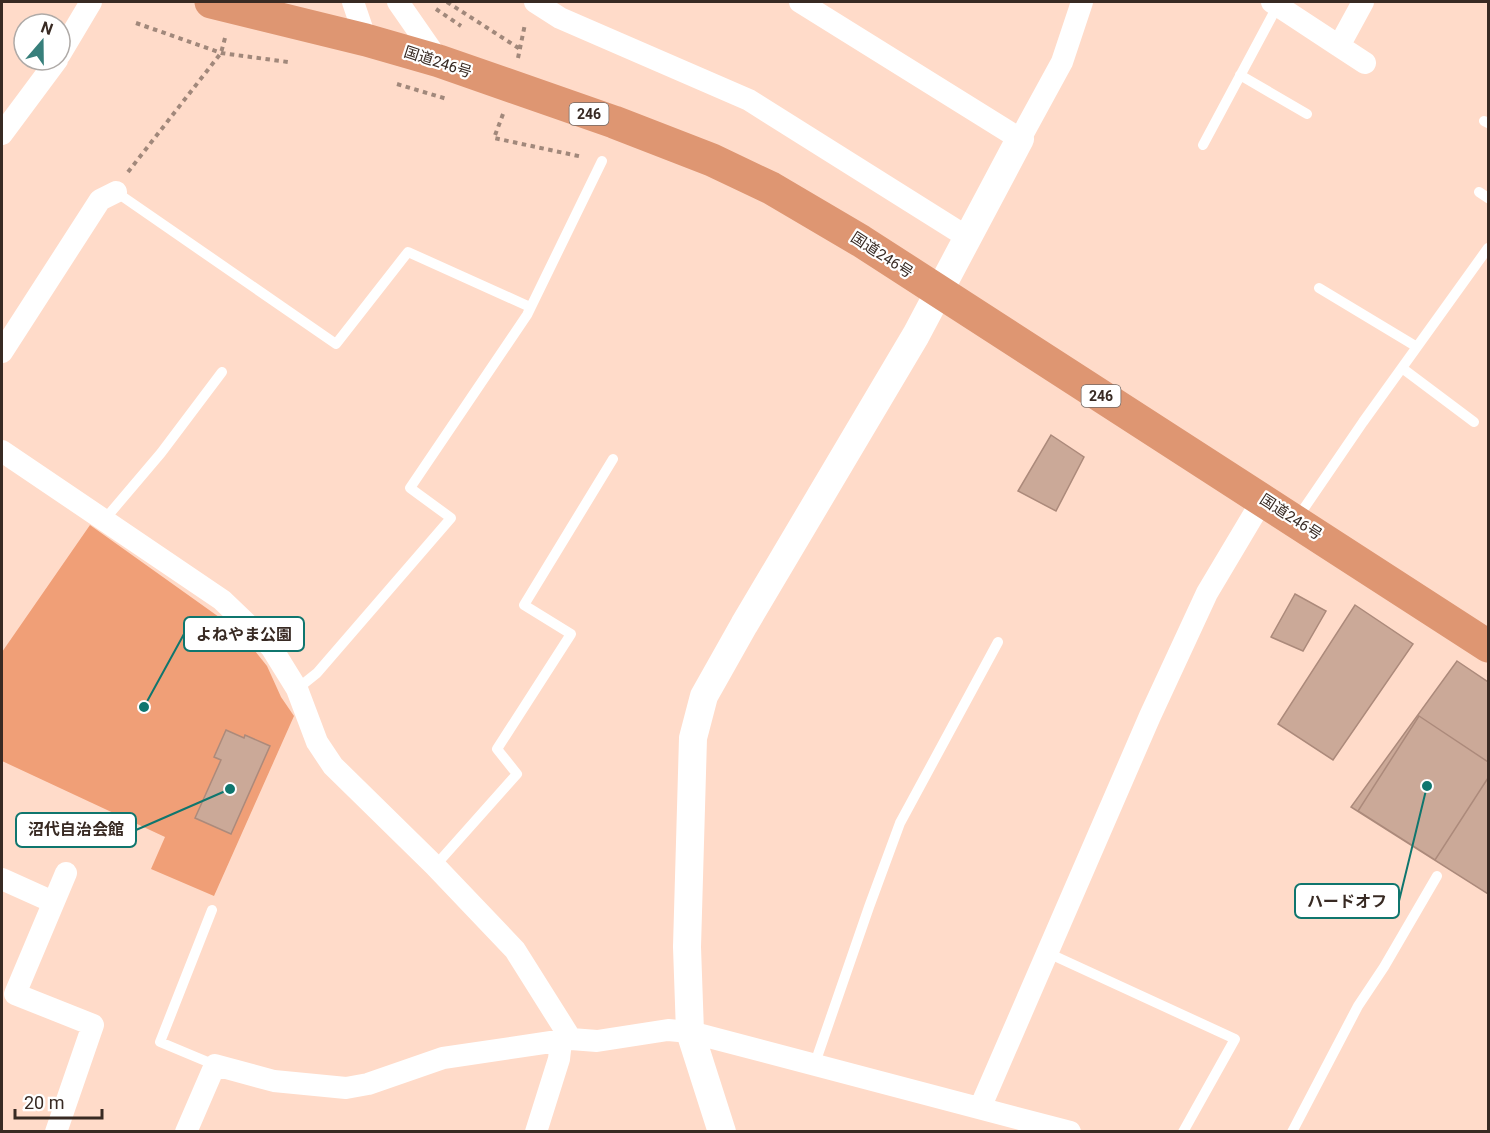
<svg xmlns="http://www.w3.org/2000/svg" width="1490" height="1133" viewBox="0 0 1490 1133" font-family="Roboto,'Noto Sans JP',sans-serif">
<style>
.park{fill:#f09f77}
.building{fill:#cba998;stroke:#ac8a7b;stroke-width:1.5}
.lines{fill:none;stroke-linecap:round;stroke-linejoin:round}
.path{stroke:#a1887b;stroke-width:4;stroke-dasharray:4.5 4.5;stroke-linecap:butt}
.service{stroke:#fff;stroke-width:10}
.minor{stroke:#fff;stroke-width:22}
.tertiary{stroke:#fff;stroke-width:28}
.trunk{stroke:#de9672;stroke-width:33}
.labels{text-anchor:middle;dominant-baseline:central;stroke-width:4.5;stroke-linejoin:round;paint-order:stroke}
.shield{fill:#fff;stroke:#746a65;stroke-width:1.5}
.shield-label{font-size:14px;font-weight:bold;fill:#382a23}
.street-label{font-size:15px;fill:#382a23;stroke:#fff}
.leader{fill:none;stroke:#0f766e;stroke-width:2}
.callout-dot{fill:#0f766e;stroke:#fff;stroke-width:2}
.callout{fill:#fff;stroke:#0f766e;stroke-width:2}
.callout-label{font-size:16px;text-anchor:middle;font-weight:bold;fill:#382a23}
</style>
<rect width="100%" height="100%" fill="#ffdbc9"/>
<!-- park -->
<path class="park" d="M90,525l150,107 27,34 14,31 13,19 -80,180 -63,-27 14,-32 -163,-76v-109z"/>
<!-- building -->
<path class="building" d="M1051,435l33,22 -28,54 -38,-20z
M1295,594l31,17 -23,40 -32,-14z
M1355,605l58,39 -80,116 -55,-36z
M1457,661l31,21v212l-137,-87z
M1419,716l69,46v16l-53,82 -77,-49z
M226,730l18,8 1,-3 25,11 -39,88 -36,-16 26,-58 -7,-3z"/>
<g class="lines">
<!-- path -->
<path class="path" d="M447,2l73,47
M436,9l25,17
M136,23l85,30 67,9
M518,58l7,-34
M397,84l50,15
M503,114l-9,24 89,19
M128,172l93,-119 4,-15"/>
<!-- service -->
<path class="service" d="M1240,75l67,39
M1484,121l4,2
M1203,145l75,-140
M116,192l220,152 72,-92 122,55
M1479,192l9,6
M1319,288l98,59
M1402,368l72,54
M105,519l56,-66 61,-81
M1296,520l67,-98 125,-174
M297,689l20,-16 134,-155 -41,-30 117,-173 75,-154
M435,866l82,-92 -20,-25 74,-115 -47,-29 89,-146
M212,910l-52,132 55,23
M1048,953l187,86 -52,93
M815,1063l54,-156 31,-84 98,-181
M1292,1132l66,-126 26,-39 53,-91"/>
<!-- minor -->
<path class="minor" d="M353,2l13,38
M398,2l41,59
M535,2l25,16 189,82 218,137
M800,2l220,137 42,-77 20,-60
M1272,2l67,44 24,-44
M1339,46l26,17
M60,54l31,-52
M2,134l55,-74
M2,352l98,-152 16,-8
M2,451l220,149 49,47 26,42 20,53 16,24 102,100 80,84 56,89 26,2 71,-11 22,2 380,100
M2,879l51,23
M980,1108l170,-392 57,-123 56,-94
M56,1132l37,-107 -78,-31 51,-121
M186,1132l29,-67 59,16 72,7 22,-4 75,-26 128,-19
M536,1132l23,-73 2,-18"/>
<!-- tertiary -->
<path class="tertiary" d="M722,1132l-32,-100 -3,-85 6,-209 11,-42 40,-71 172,-290 104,-196"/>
<!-- trunk -->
<path class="trunk" d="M211,2l155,38 73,21 175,61 98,38 59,28 90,53 627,405"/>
</g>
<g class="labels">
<!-- shield labels -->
<g class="shield">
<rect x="569.5" y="103" width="39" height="22" rx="4.5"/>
<rect x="1081.5" y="385" width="39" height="22" rx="4.5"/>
</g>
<g class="shield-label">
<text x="589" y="114">246</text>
<text x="1101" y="396">246</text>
</g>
<!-- street labels -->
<g class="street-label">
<text transform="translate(438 62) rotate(18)">国道246号</text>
<text transform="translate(882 255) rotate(33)">国道246号</text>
<text transform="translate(1291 517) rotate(33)">国道246号</text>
</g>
</g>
<!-- callouts -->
<path class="leader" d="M144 707L184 634M230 789L136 830M1427 786L1399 901"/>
<g class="callout-dot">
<circle cx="144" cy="707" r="6"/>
<circle cx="230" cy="789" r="6"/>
<circle cx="1427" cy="786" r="6"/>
</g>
<g class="callout">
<rect x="184" y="617" width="120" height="34" rx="6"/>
<rect x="16" y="813" width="120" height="34" rx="6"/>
<rect x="1295" y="884" width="104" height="34" rx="6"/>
</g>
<g class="callout-label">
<text x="244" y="640">よねやま公園</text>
<text x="76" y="835">沼代自治会館</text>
<text x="1347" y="907">ハードオフ</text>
</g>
<!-- border -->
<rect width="1490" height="1133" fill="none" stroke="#382a23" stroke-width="6"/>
<!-- north arrow -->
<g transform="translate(42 42) rotate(20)"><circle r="28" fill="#ffffff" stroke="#afaaa7" stroke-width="1.5"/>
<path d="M0-4.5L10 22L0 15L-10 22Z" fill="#377f7b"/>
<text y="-9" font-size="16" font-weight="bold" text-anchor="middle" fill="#382a23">N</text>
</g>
<!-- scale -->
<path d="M15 1109v9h87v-9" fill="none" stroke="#382a23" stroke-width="3"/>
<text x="24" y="1109" font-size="18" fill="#382a23" stroke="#ffffff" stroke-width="4.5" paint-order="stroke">20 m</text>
</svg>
